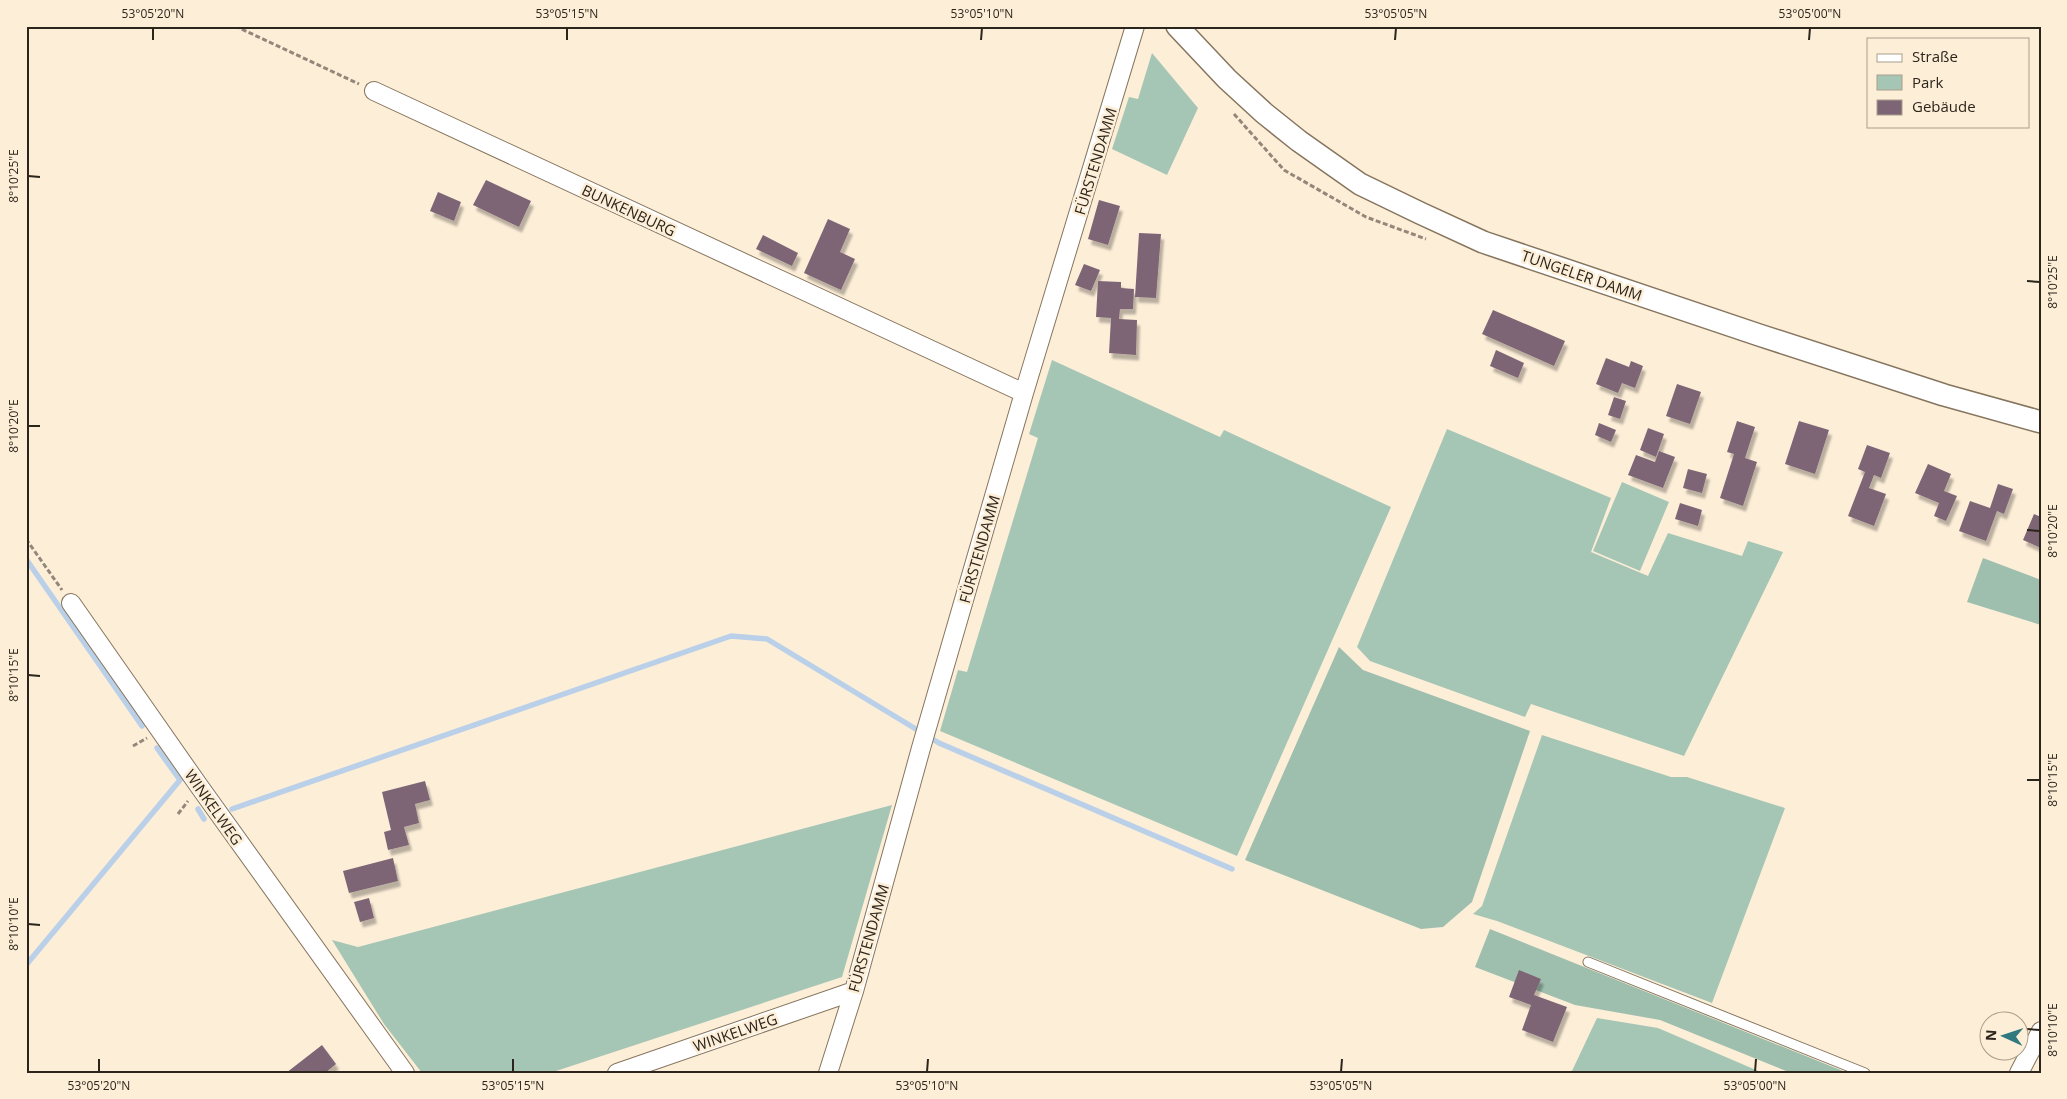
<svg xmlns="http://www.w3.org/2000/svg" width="2067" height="1099" viewBox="0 0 2067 1099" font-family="'Open Sans',sans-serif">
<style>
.green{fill:#a6c6b5}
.forest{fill:#9fbfae}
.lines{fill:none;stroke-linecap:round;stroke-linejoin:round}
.stream{stroke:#bad0e9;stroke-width:5.5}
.building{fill:#7e6576;filter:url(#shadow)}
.service-casing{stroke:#86755e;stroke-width:11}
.minor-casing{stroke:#86755e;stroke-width:20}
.tertiary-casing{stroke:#86755e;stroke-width:24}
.path{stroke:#928778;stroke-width:3;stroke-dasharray:5 2.5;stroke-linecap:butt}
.service{stroke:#fff;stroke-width:9}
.minor{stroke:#fff;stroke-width:18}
.tertiary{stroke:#fff;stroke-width:21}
.ticks{fill:none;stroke:#2c251b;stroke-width:2}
.labels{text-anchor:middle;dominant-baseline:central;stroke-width:5;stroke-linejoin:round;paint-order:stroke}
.street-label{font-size:15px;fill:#2c251b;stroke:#fdeed8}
.neatline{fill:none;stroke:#2c251b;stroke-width:2}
.ticks-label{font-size:12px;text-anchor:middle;fill:#2c251b}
</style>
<defs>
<filter id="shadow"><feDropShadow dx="3" dy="5.5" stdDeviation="1" flood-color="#0004"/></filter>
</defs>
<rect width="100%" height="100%" fill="#fdeed8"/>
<!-- green -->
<path class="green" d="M1152,53l46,55 -31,67 -55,-26 17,-52 9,2z
M1052,360l168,77 4,-7 167,77 -154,349 -297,-125 18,-61 9,2 71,-234 -9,-4z
M1447,429l164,69 -20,54 57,24 20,-43 74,23 6,-15 35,11 -99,204 -153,-52 -6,13 -155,-56 -13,-14z
M1622,482l47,20 -29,69 -47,-20z
M1542,735l129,42h16l98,31 -73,195 -215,-82 -24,-7 9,-8z
M892,805l-50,172 -292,96h-128l-38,-49 -52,-84 26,7z
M1597,1018l61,10 105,45h-192z"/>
<!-- forest -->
<path class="forest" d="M1983,558l58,22v45l-74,-23z
M1339,647l24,23 167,61 -58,171 -29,25 -22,2 -176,-69z
M1490,929l358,144h-57l-131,-53 -85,-15 -100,-38z"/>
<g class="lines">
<!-- stream -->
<path class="stream" d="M26,559l116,167
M198,809l6,10
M232,809l499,-173 36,3 172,104 293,126
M26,965l154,-185 -23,-32"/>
</g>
<!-- building -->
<path class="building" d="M486,180l45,21 -12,26 -46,-22z
M438,192l23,10 -7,19 -24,-10z
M1099,200l21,6 -12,39 -20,-6z
M828,219l22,10 -10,23 15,7 -14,31 -37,-17z
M1139,233l22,1 -5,64 -21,-1z
M763,235l35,18 -6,13 -36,-17z
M1084,264l16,6 -9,21 -16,-6z
M1098,281l23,1v6l13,1 -1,20h-13l-1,10 18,1 -1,35 -27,-2 2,-35 -15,-1z
M1493,310l72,31 -11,25 -72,-32z
M1496,350l28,13 -6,15 -28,-12z
M1606,358l23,9 2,-6 12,5 -8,22 -13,-5 -4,10 -22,-9z
M1677,384l24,8 -11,32 -24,-8z
M1614,397l12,4 -6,18 -12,-4z
M1737,421l18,6 -10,31 12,4 -14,44 -23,-8 14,-44 -7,-2z
M1799,421l30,9 -14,44 -30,-10z
M1599,423l17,7 -5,12 -16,-7z
M1648,428l16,6 -8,23 -16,-7z
M1867,445l23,8 -9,25 -7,-3 -5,13 17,6 -12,32 -26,-10 17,-44 -7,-3z
M1659,451l16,6 -12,31 -35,-13 8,-20 19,7z
M1928,464l23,10 -7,17 13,5 -11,25 -12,-5 5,-13 -24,-10z
M1688,469l19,5 -5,19 -19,-5z
M1998,484l15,5 -9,25 -7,-3 -11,30 -27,-10 11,-30 20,7z
M1680,503l22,7 -4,16 -23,-7z
M2034,514l7,3v31l-18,-8z
M425,781l5,19 -15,4 4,19 -15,4 5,18 -21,5 -4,-18 7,-2 -9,-38z
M393,858l5,23 -49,12 -6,-22z
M369,898l5,20 -14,4 -6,-20z
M1519,970l22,9 -7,16 33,12 -14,35 -31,-12 9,-25 -22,-8z
M322,1045l14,19 -11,9h-39z"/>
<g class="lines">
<!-- service casing -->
<g class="service-casing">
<path id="service" d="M1588,962l277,111"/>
</g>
<!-- minor casing -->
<g class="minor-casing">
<path id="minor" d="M374,91l650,302
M71,603l128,183 206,287
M617,1073l237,-82
M828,1073l26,-82 67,-243 103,-355 111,-367
M2019,1073l22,-42"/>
</g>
<!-- tertiary casing -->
<g class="tertiary-casing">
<path id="tertiary" d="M1177,26l50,53 37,34 35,28 61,43 60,29 63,29 276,93 185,60 97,27"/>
</g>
<!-- path -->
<path class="path" d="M235,26l124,58
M1234,114l50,56 82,47 60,22
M26,539l36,51
M133,746l14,-8
M178,814l10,-13"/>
<!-- service -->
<use href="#service" class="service"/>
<!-- minor -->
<use href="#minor" class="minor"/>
<!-- tertiary -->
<use href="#tertiary" class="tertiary"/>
</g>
<!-- ticks -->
<path class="ticks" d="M153,40v-12M567,40v-12M981,40l1,-12M1395,40l1,-12M1809,40l1,-12M28,176l12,1M2027,281l13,1M28,426h12M2027,530l13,1M28,675l12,1M2027,780h13M28,924l12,1M2027,1029l13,1M99,1072v-13M513,1072v-13M927,1072l1,-13M1341,1072l1,-13M1755,1072l1,-13"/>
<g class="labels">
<!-- street labels -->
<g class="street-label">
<text transform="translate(1095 161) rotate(-73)">FÜRSTENDAMM</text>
<text transform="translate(629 210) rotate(25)">BUNKENBURG</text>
<text transform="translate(1582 275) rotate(19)">TUNGELER DAMM</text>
<text transform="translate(979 549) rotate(-74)">FÜRSTENDAMM</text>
<text transform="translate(214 807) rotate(55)">WINKELWEG</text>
<text transform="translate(868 938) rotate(-74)">FÜRSTENDAMM</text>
<text transform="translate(735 1032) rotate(-19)">WINKELWEG</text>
</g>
</g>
<!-- border -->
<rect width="2067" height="1099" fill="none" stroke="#fdeed8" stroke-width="55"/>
<!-- legend -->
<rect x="1867" y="38" width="162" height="90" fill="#fdeed8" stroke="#a99e8c"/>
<rect x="1877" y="54" width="25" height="8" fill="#ffffff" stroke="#a99e8c"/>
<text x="1912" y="62" font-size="15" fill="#2c251b">Straße</text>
<rect x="1877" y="75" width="25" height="15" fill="#a6c6b5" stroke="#a99e8c"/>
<text x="1912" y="88" font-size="15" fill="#2c251b">Park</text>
<rect x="1877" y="100" width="25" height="15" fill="#7e6576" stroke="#a99e8c"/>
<text x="1912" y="112" font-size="15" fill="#2c251b">Gebäude</text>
<!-- north arrow -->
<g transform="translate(2004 1036) rotate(273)"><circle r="24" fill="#fdeed8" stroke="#a99e8c"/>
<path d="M0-4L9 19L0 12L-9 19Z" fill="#30797f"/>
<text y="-8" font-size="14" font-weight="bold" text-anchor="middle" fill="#2c251b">N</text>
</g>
<rect x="28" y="28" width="2012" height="1044" class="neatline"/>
<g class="ticks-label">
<text x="153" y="18">53°05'20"N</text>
<text x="567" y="18">53°05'15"N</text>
<text x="982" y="18">53°05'10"N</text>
<text x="1396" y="18">53°05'05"N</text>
<text x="1810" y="18">53°05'00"N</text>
<text transform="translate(14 176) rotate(-90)" y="4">8°10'25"E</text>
<text transform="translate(2053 282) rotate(-90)" y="4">8°10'25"E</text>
<text transform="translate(14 426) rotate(-90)" y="4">8°10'20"E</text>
<text transform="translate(2053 531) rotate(-90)" y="4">8°10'20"E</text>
<text transform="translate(14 675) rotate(-90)" y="4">8°10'15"E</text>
<text transform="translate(2053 780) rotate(-90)" y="4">8°10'15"E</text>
<text transform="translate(14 924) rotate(-90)" y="4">8°10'10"E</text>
<text transform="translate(2053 1030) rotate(-90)" y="4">8°10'10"E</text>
<text x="99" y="1090">53°05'20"N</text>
<text x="513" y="1090">53°05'15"N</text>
<text x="927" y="1090">53°05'10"N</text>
<text x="1341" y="1090">53°05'05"N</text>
<text x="1755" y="1090">53°05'00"N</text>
</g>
</svg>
